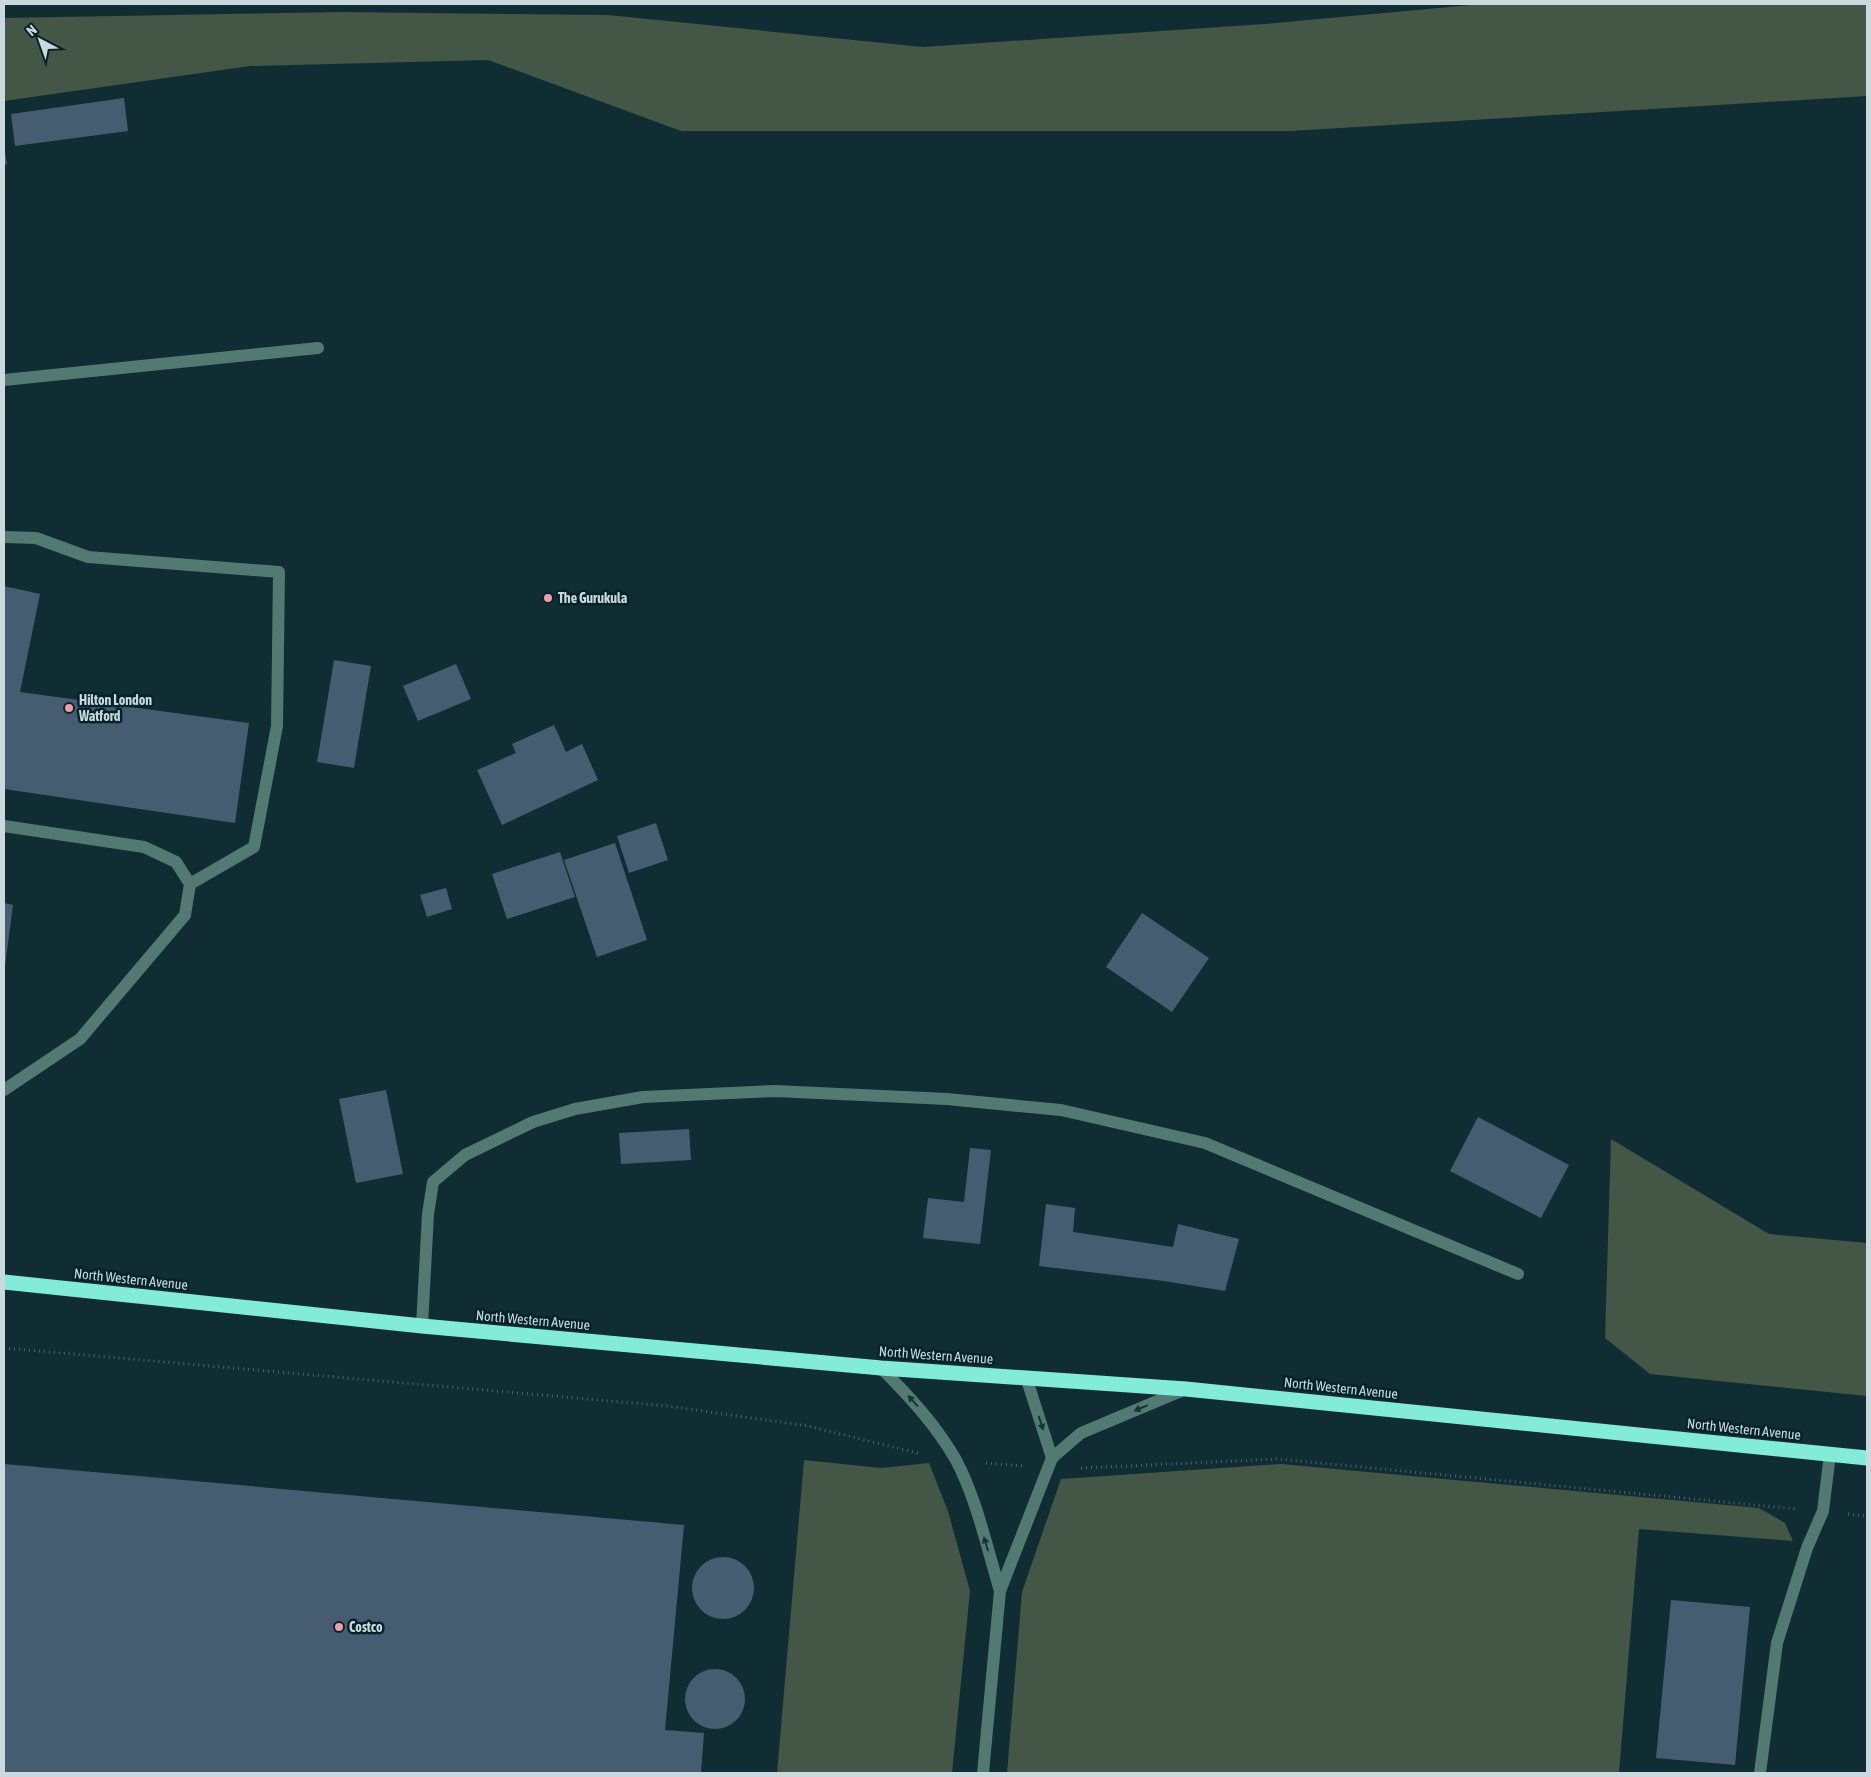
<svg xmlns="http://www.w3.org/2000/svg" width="1871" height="1777" viewBox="0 0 1871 1777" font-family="'Asap Condensed',sans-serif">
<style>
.green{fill:#445646}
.building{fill:#465d71}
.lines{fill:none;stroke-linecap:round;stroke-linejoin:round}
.path{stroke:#4b656a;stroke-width:3;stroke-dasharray:1 4;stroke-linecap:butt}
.minor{stroke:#527a72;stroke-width:12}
.highway{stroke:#82ecd9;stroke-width:15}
.oneway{fill:#143538}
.poi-dot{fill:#f49aa6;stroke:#052429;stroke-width:2}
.labels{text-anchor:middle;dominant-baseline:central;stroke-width:5;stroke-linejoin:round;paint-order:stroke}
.poi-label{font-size:14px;font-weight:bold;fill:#c9d9dd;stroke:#052429;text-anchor:start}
.street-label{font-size:14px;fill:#c9d9dd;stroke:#052429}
</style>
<rect width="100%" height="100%" fill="#0f2d33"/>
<!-- green -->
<path class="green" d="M1482,4h385v92l-576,35h-610l-193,-71 -238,6 -246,35v-83l337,-6 267,3 315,32 342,-23z
M1611,1139l158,95 98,9v153l-217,-22 -45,-36z
M804,1460l77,8 48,-5 19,48 22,80 -18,182h-175z
M1281,1464l478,44 26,15 8,18 -154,-12 -20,244h-612l15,-181 39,-113z"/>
<!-- building -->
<path class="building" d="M124,98l4,33 -113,15 -4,-32z
M4,146l3,18 -3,1z
M4,586l36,8 -20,98 229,31 -14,100 -231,-34z
M334,660l37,6 -17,102 -37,-6z
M456,664l15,35 -53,22 -15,-35z
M554,725l12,27 16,-8 16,36 -96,45 -25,-55 39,-17 -4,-9z
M656,823l12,37 -39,13 -12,-37z
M615,843l32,97 -50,17 -33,-97z
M560,852l15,45 -68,22 -15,-45z
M446,888l6,21 -25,8 -7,-22z
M4,903l9,2 -8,61 -1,-1z
M1142,913l67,45 -37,54 -66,-45z
M386,1090l17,84 -47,9 -17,-84z
M1478,1117l91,48 -28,53 -91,-47z
M689,1129l2,31 -70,4 -2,-31z
M970,1148l21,2 -11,94 -57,-6 5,-40 36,4z
M1046,1204l29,4 -2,24 100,15 5,-23 61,15 -14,52 -61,-10 -125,-15z
M4,1464l680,61 -19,205 39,3 -3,40h-697z
M692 1588a31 31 0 1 1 62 0a31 31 0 1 1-62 0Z
M1671,1600l79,7 -15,158 -79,-7z
M685 1699a30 30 0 1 1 60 0a30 30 0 1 1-60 0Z"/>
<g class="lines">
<!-- path -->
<path class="path" d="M4,1348l663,58 141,20 113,28
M986,1463l36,3
M1081,1468l197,-9 519,50
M1848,1514l19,2"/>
<!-- minor -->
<path class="minor" d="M4,380l314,-32
M4,537l32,1 52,19 191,15 -2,154 -23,121 -64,37
M4,826l140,21 32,15 14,22 -5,31 -105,124 -76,51
M422,1326l6,-112 5,-32 32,-27 68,-33 42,-13 68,-12 132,-6 172,8 114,11 144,33 313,131
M881,1368c28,28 55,57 75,92 21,40 31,88 44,131
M1052,1458l29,-25 105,-44
M983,1773l17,-182 52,-133 -26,-81
M1760,1773l17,-130 30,-95 16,-37 7,-57"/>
<!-- highway -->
<path class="highway" d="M4,1282l418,44 459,42 305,21 681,69"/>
</g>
<!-- one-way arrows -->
<defs><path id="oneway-solid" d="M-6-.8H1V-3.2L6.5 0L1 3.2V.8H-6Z" transform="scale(1.25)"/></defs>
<g class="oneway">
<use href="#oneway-solid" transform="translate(913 1401) rotate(-132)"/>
<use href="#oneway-solid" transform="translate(1141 1408) rotate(157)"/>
<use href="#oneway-solid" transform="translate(1041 1423) rotate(72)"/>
<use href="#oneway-solid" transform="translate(986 1544) rotate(-107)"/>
</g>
<!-- markers -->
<g class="poi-dot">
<circle cx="548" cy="598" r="5"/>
<circle cx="69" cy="708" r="5"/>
<circle cx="339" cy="1627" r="5"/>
</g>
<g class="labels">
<!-- poi labels -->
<g class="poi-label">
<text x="558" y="598">The Gurukula</text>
<text x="79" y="700">Hilton London<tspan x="79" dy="16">Watford</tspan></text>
<text x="349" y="1627">Costco</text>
</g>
<!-- street labels -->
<g class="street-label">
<text transform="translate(131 1279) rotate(6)">North Western Avenue</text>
<text transform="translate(533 1320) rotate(5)">North Western Avenue</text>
<text transform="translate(936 1355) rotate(4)">North Western Avenue</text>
<text transform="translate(1341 1388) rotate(6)">North Western Avenue</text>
<text transform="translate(1744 1429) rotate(6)">North Western Avenue</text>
</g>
</g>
<!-- border -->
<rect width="1871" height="1777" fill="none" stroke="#c9d9dd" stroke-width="10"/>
<!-- north arrow -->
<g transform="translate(40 40) rotate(319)" stroke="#052429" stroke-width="4" paint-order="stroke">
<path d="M0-4L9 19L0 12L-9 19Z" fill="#c9d9dd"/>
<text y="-8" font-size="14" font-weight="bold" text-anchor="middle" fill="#c9d9dd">N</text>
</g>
</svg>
